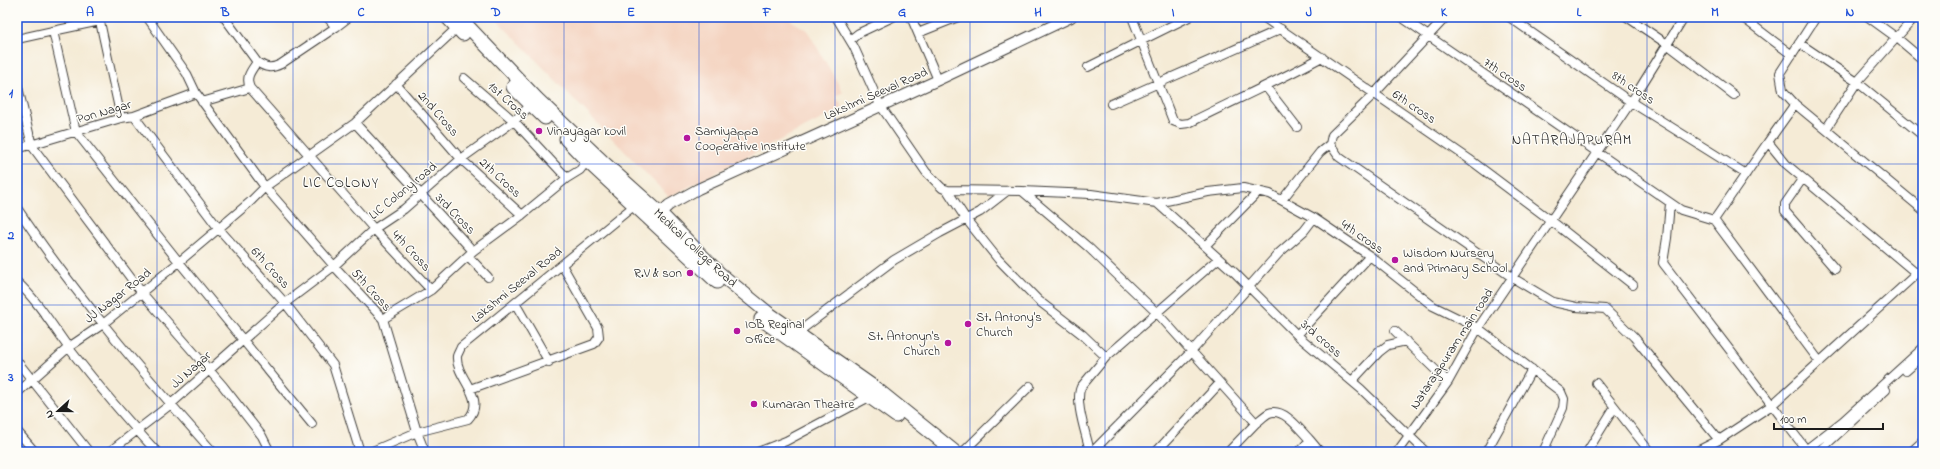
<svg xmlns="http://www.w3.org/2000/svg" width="1940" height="469" viewBox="0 0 1940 469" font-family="'Indie Flower',sans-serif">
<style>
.built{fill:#f4d3c0}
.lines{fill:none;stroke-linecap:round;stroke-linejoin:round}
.minor-casing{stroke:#3d3b38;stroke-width:10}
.tertiary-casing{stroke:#3d3b38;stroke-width:12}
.primary-casing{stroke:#3d3b38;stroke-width:15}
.minor{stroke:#fff;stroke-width:8}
.tertiary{stroke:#fff;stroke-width:10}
.primary{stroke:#fff;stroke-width:13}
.grid{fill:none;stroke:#1d4ed8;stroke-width:1;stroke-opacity:0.55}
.poi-dot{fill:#b5179e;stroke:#fdfcf7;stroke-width:1.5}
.labels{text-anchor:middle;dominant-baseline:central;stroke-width:3;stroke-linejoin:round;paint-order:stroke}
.street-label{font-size:13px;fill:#1c1c1c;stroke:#fdfcf7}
.poi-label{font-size:13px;fill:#1c1c1c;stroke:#fdfcf7;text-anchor:start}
.neighbourhood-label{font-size:14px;letter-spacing:1px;fill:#1c1c1c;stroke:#fdfcf7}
.neatline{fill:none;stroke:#1d4ed8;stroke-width:1.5}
.grid-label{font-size:13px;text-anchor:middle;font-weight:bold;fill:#1d4ed8}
</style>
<rect width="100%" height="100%" fill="#fdfcf7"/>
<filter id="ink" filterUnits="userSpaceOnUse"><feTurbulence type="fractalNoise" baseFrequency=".025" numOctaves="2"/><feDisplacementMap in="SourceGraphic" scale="8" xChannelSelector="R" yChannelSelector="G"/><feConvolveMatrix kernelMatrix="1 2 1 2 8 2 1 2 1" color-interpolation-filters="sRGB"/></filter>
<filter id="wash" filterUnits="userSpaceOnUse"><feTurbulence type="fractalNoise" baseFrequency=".012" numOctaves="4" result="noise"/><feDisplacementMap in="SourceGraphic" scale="16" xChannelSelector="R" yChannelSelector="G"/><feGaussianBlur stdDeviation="0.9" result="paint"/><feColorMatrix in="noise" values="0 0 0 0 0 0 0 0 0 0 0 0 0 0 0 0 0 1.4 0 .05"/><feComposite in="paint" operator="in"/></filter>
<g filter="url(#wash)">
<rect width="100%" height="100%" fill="#f5ebd6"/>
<!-- built -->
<path class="built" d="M494,17l293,1 20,12 36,62 -7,4 7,12 -174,89z"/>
</g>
<g filter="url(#ink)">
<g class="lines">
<!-- minor casing -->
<g class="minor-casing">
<path id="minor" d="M99,17l22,101
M147,17l40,57 9,19 69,94 69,79 49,53 34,113 8,20
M224,17l33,45c9,6 14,7 24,2l55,-37
M327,17l9,10 13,-10
M836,17l18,30 26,58 46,67 16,16 5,2 75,1
M911,17l27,63
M1132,17l41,104 8,3 8,-1c44,-22 89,-42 133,-66
M1263,17l206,142 80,60 84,66
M1401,17l280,193 33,10 106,142
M1446,17l-72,77 -42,41 -2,9 9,13 174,121 40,24 23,5 29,2 29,28 85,103 53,-35 151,-137
M1509,17l122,85 115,72
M1627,17l40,27 67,51
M1742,17l50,38
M1816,17l-36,56 3,18 12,13 128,106
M1868,17l29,21 26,22
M53,31l47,-10
M918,33l40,-16
M17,39l36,-8 23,101 103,130 133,162
M850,40l9,-7 34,-16
M1799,43l58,39 66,54
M257,62c-6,9 -12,15 -7,26l124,141 57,61
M1088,67l101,-50
M464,78l50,43 53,57
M17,83l15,63 110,147 81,93 39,50 8,16
M396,84l65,75 61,56
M1266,87l31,40
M202,102l48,-14
M1111,104l170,-75
M1795,104l-27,38 18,22 131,110
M134,116l85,113 66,74 48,62 27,87
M355,123l118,128
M1826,129l31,-47 58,-65
M17,149l104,-31 13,-2 62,-23
M1803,178l-18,26v7l50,58
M947,190l19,29 32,40 41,42 44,34 23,22
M1282,200l38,-48 10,-8
M1157,203l51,-11 35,-4 27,6 44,24 56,38 63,50 45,22 83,64 3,7 -1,9 -20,44
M1670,203l-3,35 -4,25 145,189
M17,208c58,87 127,166 196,244
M1714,220l54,-78
M1205,246l54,-55
M468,256l20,21
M17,282c20,18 35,43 51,65 28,36 58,72 89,105
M515,303l34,59
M383,319l48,-29 42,-39 49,-36 45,-37 13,-8 7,-9
M1395,331l53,51
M797,333l97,-73 46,-27 40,-21 27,-21
M1297,335l73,-79
M17,361l72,91
M1906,371l17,-15
M1352,381l27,-29 9,-7 18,-4
M1596,383l54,69
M470,389l124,-45 5,-7 -1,-9 -36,-63
M17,393l52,-46 34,-23 76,-62 71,-60 15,-15 90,-64 105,-98
M17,431l18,21
M1310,440l10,12
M109,452l62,-48 114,-101 49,-37 40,-37 30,-20 57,-50 53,-38 20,-19
M370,452l47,-20 51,-13c20,-21 -13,-41 -11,-63 1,-3 3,-6 4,-9l174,-142
M758,452l28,-11 85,-45
M963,452l67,-66
M1090,452c-3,-16 -16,-50 -9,-65l25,-30 112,-98
M1092,452l99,-100 88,-99 25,-22 10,-13
M1156,452l64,-69
M1228,452l28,-29
M1299,452l11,-12c-9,-9 -26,-33 -41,-27 -4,2 -9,7 -13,10l-98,-109 -70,-67 -66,-56 69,3 66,9 78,70 62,62 64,54 65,63
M1397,452l51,-70 30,-54 157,-232 49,-79
M1486,452l46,-83
M1587,452l27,-44
M1695,452l24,-12
M1803,452l40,-31 80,-73
M1818,452l68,-62
M1911,452l12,-11"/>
</g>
<!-- tertiary casing -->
<g class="tertiary-casing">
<path id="tertiary" d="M656,217l13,-12 29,-16 240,-109 133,-63"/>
</g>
<!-- primary casing -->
<g class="primary-casing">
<path id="primary" d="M447,17l16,17
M459,17l78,82 66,63 57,51 59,60 49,40 110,77 77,62
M513,87l32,31
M566,139l21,22 130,121
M761,319l135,97"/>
</g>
<!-- minor -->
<use href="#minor" class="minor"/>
<!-- tertiary -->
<use href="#tertiary" class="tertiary"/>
<!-- primary -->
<use href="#primary" class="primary"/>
</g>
</g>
<!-- grid -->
<path class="grid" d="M157,17v435M293,17v435M428,17v435M564,17v435M699,17v435M835,17v435M970,17v435M1105,17v435M1241,17v435M1376,17v435M1512,17v435M1647,17v435M1783,17v435M17,164h1906M17,305h1906"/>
<!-- markers -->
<g class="poi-dot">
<circle cx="539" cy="131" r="4"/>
<circle cx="687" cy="138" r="4"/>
<circle cx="1395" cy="260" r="4"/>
<circle cx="690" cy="273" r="4"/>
<circle cx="968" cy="324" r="4"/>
<circle cx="737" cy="331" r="4"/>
<circle cx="948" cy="343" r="4"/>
<circle cx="754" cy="404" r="4"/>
</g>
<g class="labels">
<!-- street labels -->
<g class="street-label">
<text transform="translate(1505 75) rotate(34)">7th cross</text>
<text transform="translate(1633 88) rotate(34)">8th cross</text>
<text transform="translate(876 94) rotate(-24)">Lakshmi Seeval Road</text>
<text transform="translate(508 101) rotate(42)">1st Cross</text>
<text transform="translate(1414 107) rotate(34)">6th cross</text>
<text transform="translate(104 112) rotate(-16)">Pon Nagar</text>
<text transform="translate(438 114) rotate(49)">2nd Cross</text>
<text transform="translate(500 178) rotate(43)">2th Cross</text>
<text transform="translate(403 191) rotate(-39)">LIC Colony road</text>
<text transform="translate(455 214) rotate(46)">3rd Cross</text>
<text transform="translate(1362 237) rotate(35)">4th cross</text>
<text transform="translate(695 248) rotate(43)">Medical College Road</text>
<text transform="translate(411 251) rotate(47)">4th Cross</text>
<text transform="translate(270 268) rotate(48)">6th Cross</text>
<text transform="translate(517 285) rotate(-39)">Lakshmi Seeval Road</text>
<text transform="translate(371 290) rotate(48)">5th Cross</text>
<text transform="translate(118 296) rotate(-38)">JJ Nagar Road</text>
<text transform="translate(1321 339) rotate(41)">3rd cross</text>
<text transform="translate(1452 349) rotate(-57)">Natarajapuram main road</text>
<text transform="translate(191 370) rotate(-42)">JJ Nagar</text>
</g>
<!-- poi labels -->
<g class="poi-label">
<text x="547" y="131">Vinayagar kovil</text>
<text x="695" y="131">Samiyappa<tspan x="695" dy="15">Cooperative Institute</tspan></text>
<text x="1403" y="253">Wisdom Nursery<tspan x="1403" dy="15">and Primary School</tspan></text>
<text x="682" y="273" text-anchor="end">R.V &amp; son</text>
<text x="976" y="317">St. Antony's<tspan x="976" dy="15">Church</tspan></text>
<text x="745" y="324">IOB Reginal<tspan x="745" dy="15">Office</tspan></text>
<text x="940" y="336" text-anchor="end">St. Antonyn's<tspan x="940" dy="15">Church</tspan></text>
<text x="762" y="404">Kumaran Theatre</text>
</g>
<!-- neighbourhood labels -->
<g class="neighbourhood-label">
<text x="1572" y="140">NATARAJAPURAM</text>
<text x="341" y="183">LIC COLONY</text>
</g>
</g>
<!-- margin -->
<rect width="1940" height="469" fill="none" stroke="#fdfcf7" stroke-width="44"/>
<!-- north arrow -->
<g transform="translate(58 411) rotate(249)" stroke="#fdfcf7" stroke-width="3" paint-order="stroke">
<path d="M0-3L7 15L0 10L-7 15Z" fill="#1c1c1c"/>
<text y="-6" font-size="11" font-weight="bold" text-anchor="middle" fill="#1c1c1c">N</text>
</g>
<!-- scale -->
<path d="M1774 423v6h109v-6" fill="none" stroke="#1c1c1c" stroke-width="2"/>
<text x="1780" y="423" font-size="12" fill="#1c1c1c" stroke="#fdfcf7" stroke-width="3" paint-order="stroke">100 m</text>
<rect x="22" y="22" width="1896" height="425" class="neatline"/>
<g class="grid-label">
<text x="90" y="16">A</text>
<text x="225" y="16">B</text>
<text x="361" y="16">C</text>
<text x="496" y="16">D</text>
<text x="631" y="16">E</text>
<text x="767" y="16">F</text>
<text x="902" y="16">G</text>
<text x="1038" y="16">H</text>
<text x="1173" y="16">I</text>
<text x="1309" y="16">J</text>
<text x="1444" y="16">K</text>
<text x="1579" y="16">L</text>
<text x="1715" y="16">M</text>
<text x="1850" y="16">N</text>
<text x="11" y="97">1</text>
<text x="11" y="239">2</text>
<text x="11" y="381">3</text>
</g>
</svg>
